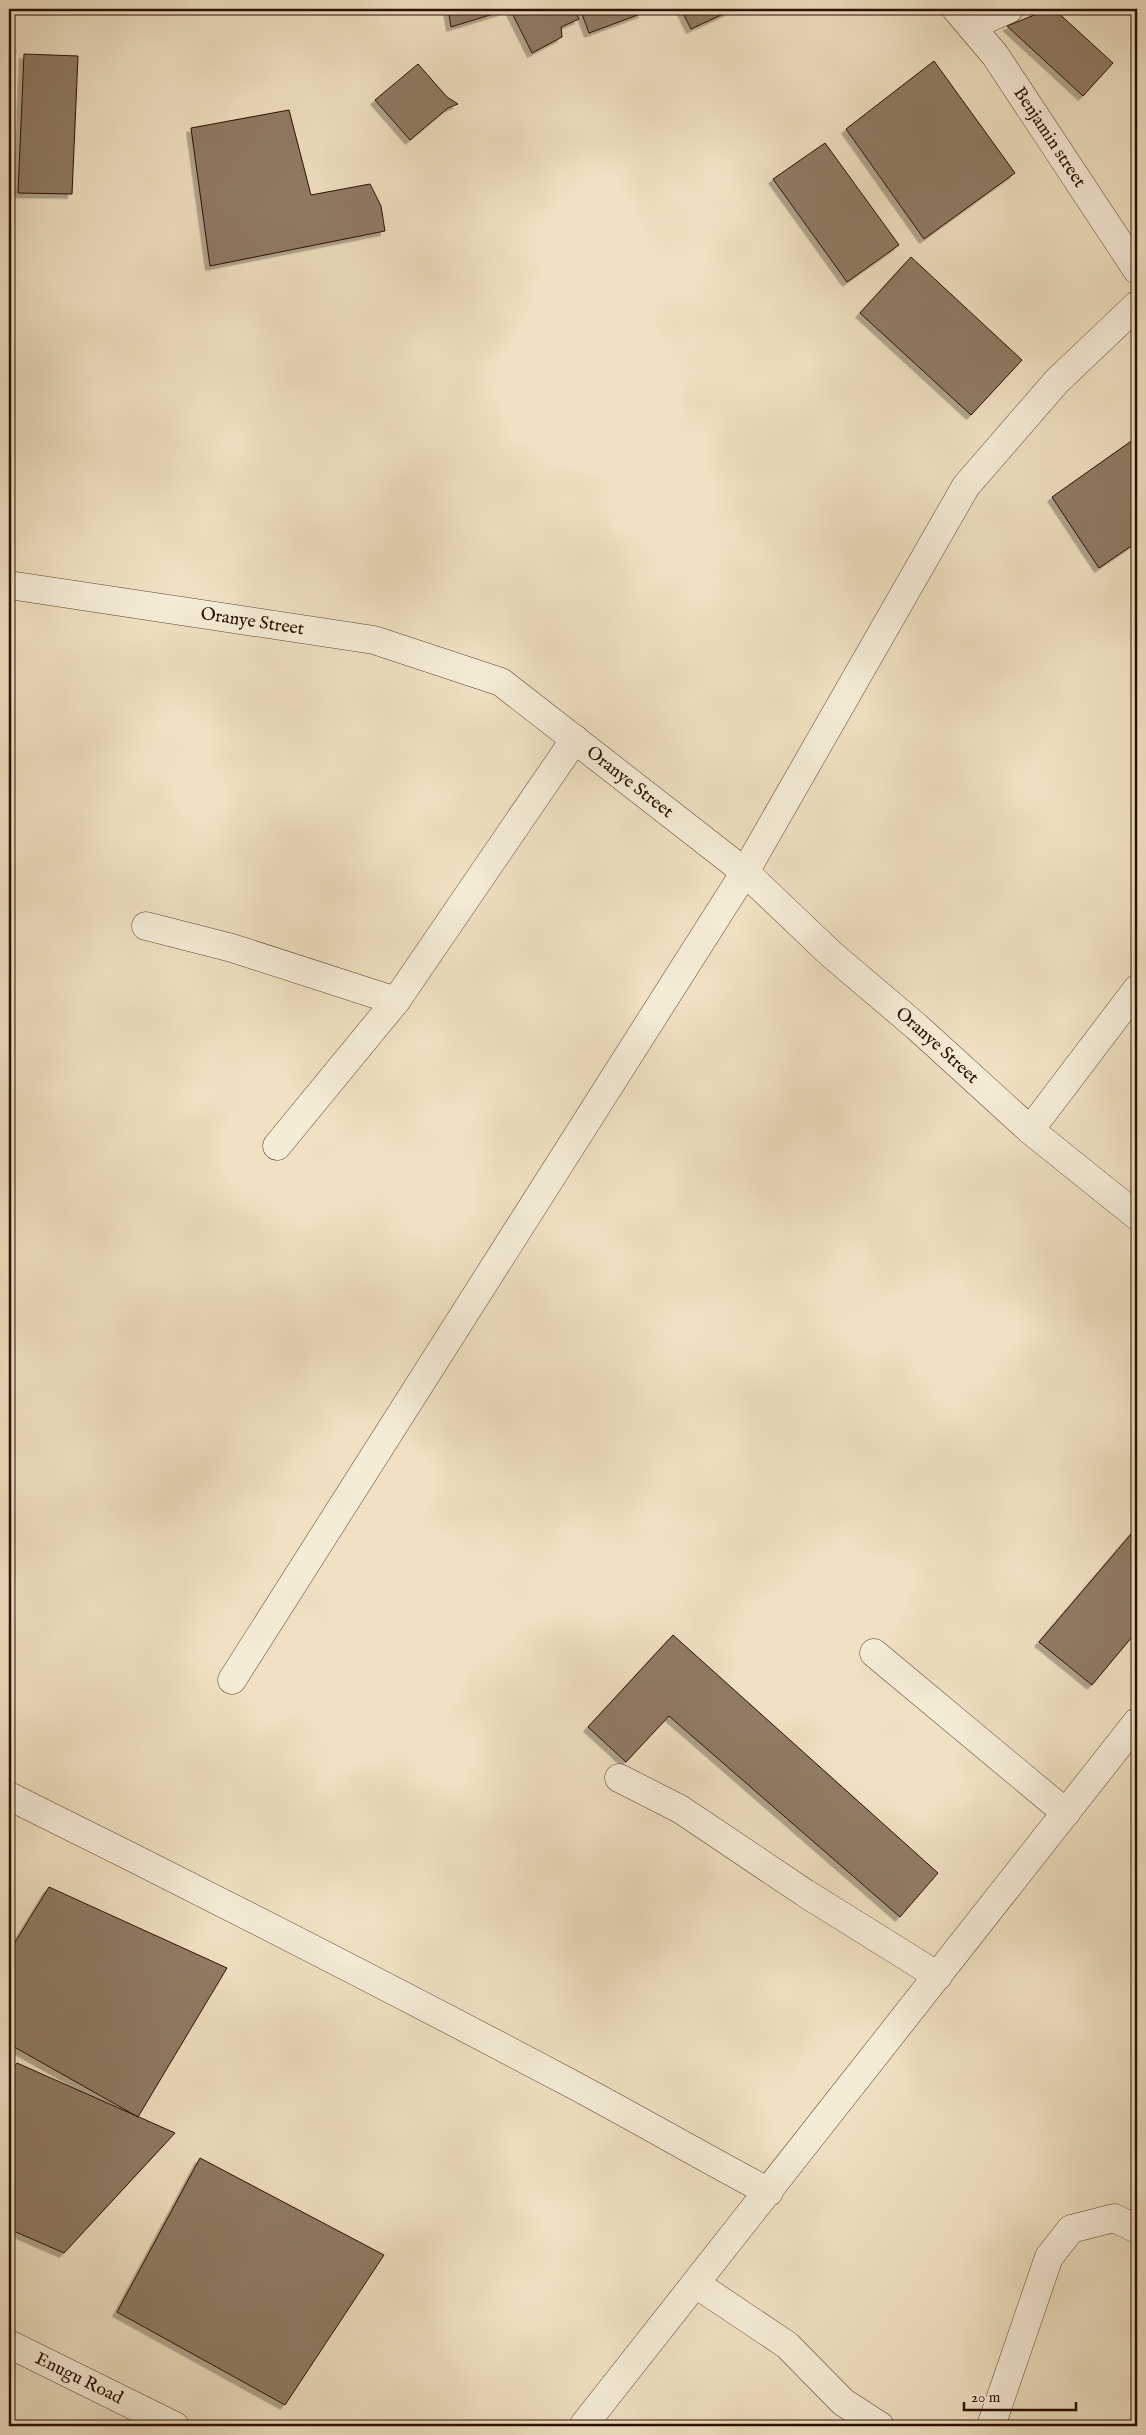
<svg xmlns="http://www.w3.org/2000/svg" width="1146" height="2435" viewBox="0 0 1146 2435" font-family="'IM FELL English',serif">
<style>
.building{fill:#907c65;stroke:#2a0f00;filter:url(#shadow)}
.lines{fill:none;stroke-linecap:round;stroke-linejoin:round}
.minor-casing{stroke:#5b4430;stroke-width:29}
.minor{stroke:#f5ecd7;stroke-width:28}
.labels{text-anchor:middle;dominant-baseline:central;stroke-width:5;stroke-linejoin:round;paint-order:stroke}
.street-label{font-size:18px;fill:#2a0f00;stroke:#f5ecd7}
</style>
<defs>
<filter id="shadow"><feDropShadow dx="-4.5" dy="4.5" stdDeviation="0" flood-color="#0004"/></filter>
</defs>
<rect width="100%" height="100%" fill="#efe1c2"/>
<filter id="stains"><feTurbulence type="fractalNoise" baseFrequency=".004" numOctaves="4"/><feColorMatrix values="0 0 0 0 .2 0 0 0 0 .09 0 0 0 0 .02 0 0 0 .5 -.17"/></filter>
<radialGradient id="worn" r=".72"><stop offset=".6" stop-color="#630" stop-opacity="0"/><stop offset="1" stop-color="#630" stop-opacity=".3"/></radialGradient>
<!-- building -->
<path class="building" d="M448,9h55v2l-52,16z
M510,9h64l5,10 -18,8 1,10 -30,16z
M580,9h61l2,4 -54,20z
M681,9h53l-43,20z
M1049,9h5l59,54 -30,33 -76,-70z
M24,54l54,2 -6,138 -54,-1z
M934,61l81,112 -91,66 -78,-110z
M418,64l29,33 11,7 -10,4 -38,32 -35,-40z
M289,110l22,85 59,-11 11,22 4,25 -175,35 -19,-138z
M825,143l74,102 -52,37 -74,-103z
M911,257l111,103 -51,55 -111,-102z
M1137,437v105l-38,26 -47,-71z
M1137,1527v104l-45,54 -53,-43z
M673,1635l265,238 -38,44 -231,-201 -43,46 -38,-35z
M49,1887l178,81 -89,149 -129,-73v-92z
M17,2063l158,70 -111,120 -55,-24v-155z
M200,2158l184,97 -99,150 -168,-93z"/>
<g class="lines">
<!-- minor casing -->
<g class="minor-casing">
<g id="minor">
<path id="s1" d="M956,9l39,46 142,215"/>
<path d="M971,26l38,-17"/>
<path id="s2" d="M9,585l365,55 127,42 244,190 86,82 86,73 113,103 107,86"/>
<path d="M146,926l86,22 164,53"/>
<path d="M1030,1130l107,-141"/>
<path d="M277,1146l119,-145 179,-262"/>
<path d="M874,1653l192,160"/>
<path d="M232,1680l513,-808 221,-386 91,-105 80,-76"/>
<path d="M619,1778l61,31 125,84 133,83"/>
<path d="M9,1796c188,93 374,188 559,286 68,36 133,74 201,110"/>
<path d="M696,2284l91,61 56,57 37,24"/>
<path id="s3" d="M9,2344l166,82"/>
<path d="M583,2426l554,-704"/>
<path d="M991,2426l58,-169 22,-28 43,-11 23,11"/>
</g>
</g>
<!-- minor -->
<use href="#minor" class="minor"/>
</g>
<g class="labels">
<!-- street labels -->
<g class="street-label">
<text stroke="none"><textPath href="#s1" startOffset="159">Benjamin street</textPath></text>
<text stroke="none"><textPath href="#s2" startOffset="246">Oranye Street</textPath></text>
<text stroke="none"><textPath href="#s2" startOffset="666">Oranye Street</textPath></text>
<text stroke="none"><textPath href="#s2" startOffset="1071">Oranye Street</textPath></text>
<text stroke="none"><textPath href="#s3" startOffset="78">Enugu Road</textPath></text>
</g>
</g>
<!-- margin -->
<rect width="1146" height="2435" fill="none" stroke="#efe1c2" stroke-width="30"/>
<rect x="10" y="10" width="1126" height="2415" fill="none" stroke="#2a0f00" stroke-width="2.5"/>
<rect x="15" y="15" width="1116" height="2405" fill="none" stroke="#2a0f00"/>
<!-- scale -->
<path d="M964 2402v8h112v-8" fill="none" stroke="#2a0f00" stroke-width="2.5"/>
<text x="971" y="2402" font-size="15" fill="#2a0f00" stroke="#f5ecd7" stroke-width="4" paint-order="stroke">20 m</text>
<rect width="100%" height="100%" filter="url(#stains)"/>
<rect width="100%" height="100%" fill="url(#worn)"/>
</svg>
